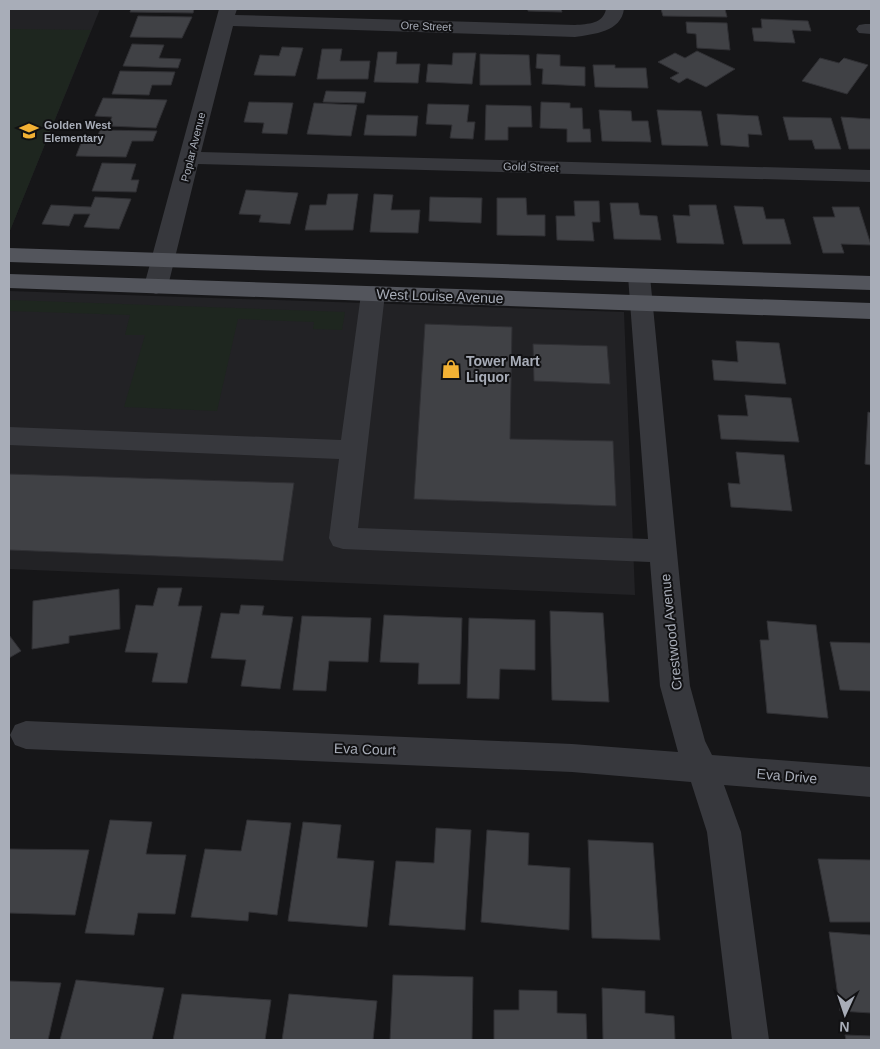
<svg xmlns="http://www.w3.org/2000/svg" width="880" height="1049" viewBox="0 0 880 1049" font-family="Helvetica,sans-serif">
<style>
.built{fill:#222225}
.green{fill:#1e261f}
.building{fill:#404145;stroke:#303034}
.lines{fill:none;stroke-linecap:round;stroke-linejoin:round}
.minor{fill:#37383d;fill-rule:evenodd}
.major{fill:#53555c;fill-rule:evenodd}
.labels{text-anchor:middle;dominant-baseline:central;stroke-width:4;stroke-linejoin:round;paint-order:stroke}
.far-street-label{font-size:11px;fill:#a8adb8;stroke:#111113}
.far-poi-label{font-size:11px;font-weight:bold;fill:#a8adb8;stroke:#111113;text-anchor:start}
.street-label{font-size:14px;fill:#a8adb8;stroke:#111113}
.poi-label{font-size:14px;font-weight:bold;fill:#a8adb8;stroke:#111113;text-anchor:start}
</style>
<rect width="100%" height="100%" fill="#161618"/>
<!-- built -->
<path class="built" d="M9,9h91l-91,224z
M9,291l615,21 11,283 -626,-26z"/>
<!-- green -->
<path class="green" d="M9,29l82,1 -82,203z
M9,300l336,12 -3,18 -29,-1 1,-7 -76,-3 -21,92 -93,-4 21,-72h-20l5,-20 -121,-4z"/>
<!-- building -->
<path class="building" d="M131,9h63l-1,4 -63,-1z
M528,9h33l1,3 -34,-1z
M661,9h64l2,8 -64,-1z
M138,16l54,1 -10,21 -52,-1z
M761,19l47,2 3,10 -19,-1 3,13 -41,-2 -2,-13h10z
M686,22l41,1 3,27 -33,-2 -1,-14 -9,-1z
M132,44l32,1 -5,13 22,1 -3,9 -55,-2z
M282,47l21,1 -8,28 -41,-1 6,-20 19,1z
M322,49h20l-2,12h30l-2,18h-51z
M697,51l38,18 -29,18 -19,-9 -8,5 -9,-5 9,-5 -21,-11 17,-9 10,5z
M378,52h19l-1,12h24l-2,19 -44,-1z
M453,53h23l-4,31 -46,-2 2,-18 24,1z
M480,54l49,1 2,30h-51z
M537,54l23,1v11l25,1v19l-43,-2 1,-15 -7,-1z
M820,58l19,5 5,-5 24,7 -21,29 -45,-13z
M593,65h22v3h31l2,20 -53,-1z
M120,71l55,1 -4,13h-19l-3,10 -37,-1z
M326,91l40,1 -2,11 -41,-1z
M103,98l64,2 -11,28 -48,-2 4,-9 -17,-1z
M249,102l44,1 -6,31 -25,-1 2,-10 -20,-1z
M541,102l29,1v5h12l1,21h7l1,13h-24v-13l-27,-1z
M314,103l43,2 -6,31 -44,-2z
M428,104l41,1 -2,17h8l-2,17 -23,-1 2,-13 -26,-1z
M486,105l45,1 1,21h-24v13h-23z
M599,110l32,1 1,10h16l3,21 -49,-1z
M657,110l44,1 7,35 -46,-1z
M717,114l41,2 4,19 -14,-1 1,13 -28,-2z
M367,115l51,1 -2,20 -52,-1z
M783,117l48,1 10,31h-26l-3,-9h-23z
M841,117l30,2v30h-22z
M100,130l57,1 -4,10h-21l-6,16 -50,-1 7,-18h14z
M102,163l34,1 -5,16h8l-3,12 -44,-1z
M246,190l52,3 -8,31 -31,-2 2,-7 -22,-1z
M328,194h30l-5,36h-48l5,-25h16z
M374,194l19,1 -2,15h29l-2,23 -48,-1z
M95,197l36,2 -12,30 -35,-2 6,-13h-16l-5,12 -27,-2 9,-19 40,2z
M430,197l52,1 -1,25 -52,-2z
M497,198h29l1,17h18v21l-48,-1z
M574,201h25l1,21h-8l2,19 -37,-1 -1,-24h19z
M610,203h28l2,12 17,1 4,24 -47,-1z
M689,205h27l8,39 -47,-1 -4,-28 17,1z
M734,206l29,1 3,12h18l7,25h-48z
M832,207h27l12,38 -30,-1 3,9h-21l-10,-36h22z
M425,324l87,3 -2,112 103,2 3,65 -202,-7z
M736,341l43,2 7,41 -72,-4 -2,-20 26,2z
M533,344l74,2 3,38 -76,-3z
M745,395l46,3 8,44 -78,-3 -3,-24 30,1z
M868,412l3,1v52l-6,-1z
M736,452l48,3 8,56 -61,-4 -3,-24 12,1z
M9,474l285,9 -11,78 -274,-11z
M158,588h24l-4,18h24l-15,77 -35,-1 6,-29 -33,-1 11,-47 17,1z
M119,589l1,40 -51,7v7l-37,6 1,-48z
M241,605l23,1 -2,9 31,2 -13,72 -39,-3 5,-26 -35,-2 10,-45 18,1z
M550,611l53,2 6,89 -57,-2z
M384,615l78,3 -2,66h-42l1,-21 -39,-1z
M302,616l69,2 -3,44 -39,-1 -3,30 -33,-1z
M469,618l66,2v50l-35,-1 -1,30 -32,-1z
M767,621l49,4 12,93 -61,-5 -7,-73h9z
M9,635l12,16 -12,7z
M830,642l41,1v48l-31,-1z
M110,820l42,2 -6,32 40,1 -11,59 -37,-1 -4,22 -49,-2z
M247,820l44,3 -14,92 -28,-3 -1,9 -57,-4 14,-68 36,2z
M303,822l38,3 -4,33 37,3 -7,66 -79,-6z
M436,828l35,2 -6,100 -76,-5 7,-64 38,2z
M487,830l42,3 -1,32 42,3 -1,62 -88,-8z
M588,840l65,3 7,97 -68,-2z
M9,849l80,1 -14,65 -66,-2z
M818,859l53,1v62h-41z
M829,932l42,3v78l-31,-2z
M393,975l80,2 -1,63h-82z
M76,980l88,8 -12,52h-92z
M9,981l52,2 -13,57h-39z
M602,988l43,3v22l29,3 1,24h-72z
M519,990l38,1v22l29,1 1,26h-93v-30h25z
M182,994l89,6 -6,40h-92z
M289,994l88,7 -4,39h-91z
M845,1035l26,1v4h-25z"/>
<g class="lines">
<!-- minor -->
<path class="minor" d="M219,9h18l-2,6 340,10c13,-1 28,-1 31,-16h18c-3,23 -30,25 -49,28l-342,-11 -32,126 670,18v12l-673,-18 -30,122 -4,5 -8,3 -8,-3 -4,-5z
M865,24h6v10l-12,-1 -3,-4 3,-4z
M639,269l8,2 3,5 40,410 15,55 7,14 159,12v30l-147,-12 17,47 28,208h-37l-25,-208 -16,-50 -119,-10 -546,-23 -11,-4 -5,-10 5,-10 11,-4 546,23 106,8 -18,-66 -10,-124 -307,-13 -10,-3 -4,-8 10,-79 -330,-14v-18l332,13 20,-146 4,-5 8,-3 8,3 4,5 -27,234 290,11 -20,-263 3,-5z"/>
<!-- major -->
<path class="major" d="M9,248l862,28v14l-862,-28z
M9,274l862,29v16l-862,-31z"/>
</g>
<!-- icons -->
<defs>
<g id="school-bare" transform="scale(1.5)"><path d="M0-5L7-2L0 1L-7-2ZM-4 1L0 2.5L4 1V4Q0 6-4 4Z" fill="#f2b134" stroke="#111113" stroke-width="2.5" paint-order="stroke"/></g>
<g id="shop-bare" transform="scale(1.5)"><path d="M-5-2.5h2.3a2.7 3.5 0 0 1 5.4 0H5L5.5 6h-11ZM-1.5-2.5h3a1.5 2.3 0 0 0-3 0Z" fill="#f2b134" stroke="#111113" stroke-width="2.5" paint-order="stroke"/></g>
</defs>
<g fill-rule="evenodd">
<use href="#school-bare" x="29" y="131"/>
<use href="#shop-bare" x="451" y="369"/>
</g>
<g class="labels">
<!-- far-street labels -->
<g class="far-street-label">
<text transform="translate(426 26) rotate(2)">Ore Street</text>
<text transform="translate(193 147) rotate(-76)">Poplar Avenue</text>
<text transform="translate(531 167) rotate(2)">Gold Street</text>
</g>
<!-- far-poi labels -->
<g class="far-poi-label">
<text x="44" y="125">Golden West<tspan x="44" dy="13">Elementary</tspan></text>
</g>
<!-- street labels -->
<g class="street-label">
<text transform="translate(440 296) rotate(2)">West Louise Avenue</text>
<text transform="translate(671 632) rotate(-96)">Crestwood Avenue</text>
<text transform="translate(365 749) rotate(2)">Eva Court</text>
<text transform="translate(787 776) rotate(5)">Eva Drive</text>
</g>
<!-- poi labels -->
<g class="poi-label">
<text x="466" y="361">Tower Mart<tspan x="466" dy="16">Liquor</tspan></text>
</g>
</g>
<!-- border -->
<rect width="880" height="1049" fill="none" stroke="#a8adb8" stroke-width="20"/>
<!-- north arrow -->
<g transform="translate(845 1014) rotate(183)" stroke="#111113" stroke-width="4" paint-order="stroke">
<path d="M0-4L9 19L0 12L-9 19Z" fill="#a8adb8"/>
<text y="-8" font-size="14" font-weight="bold" text-anchor="middle" fill="#a8adb8">N</text>
</g>
</svg>
